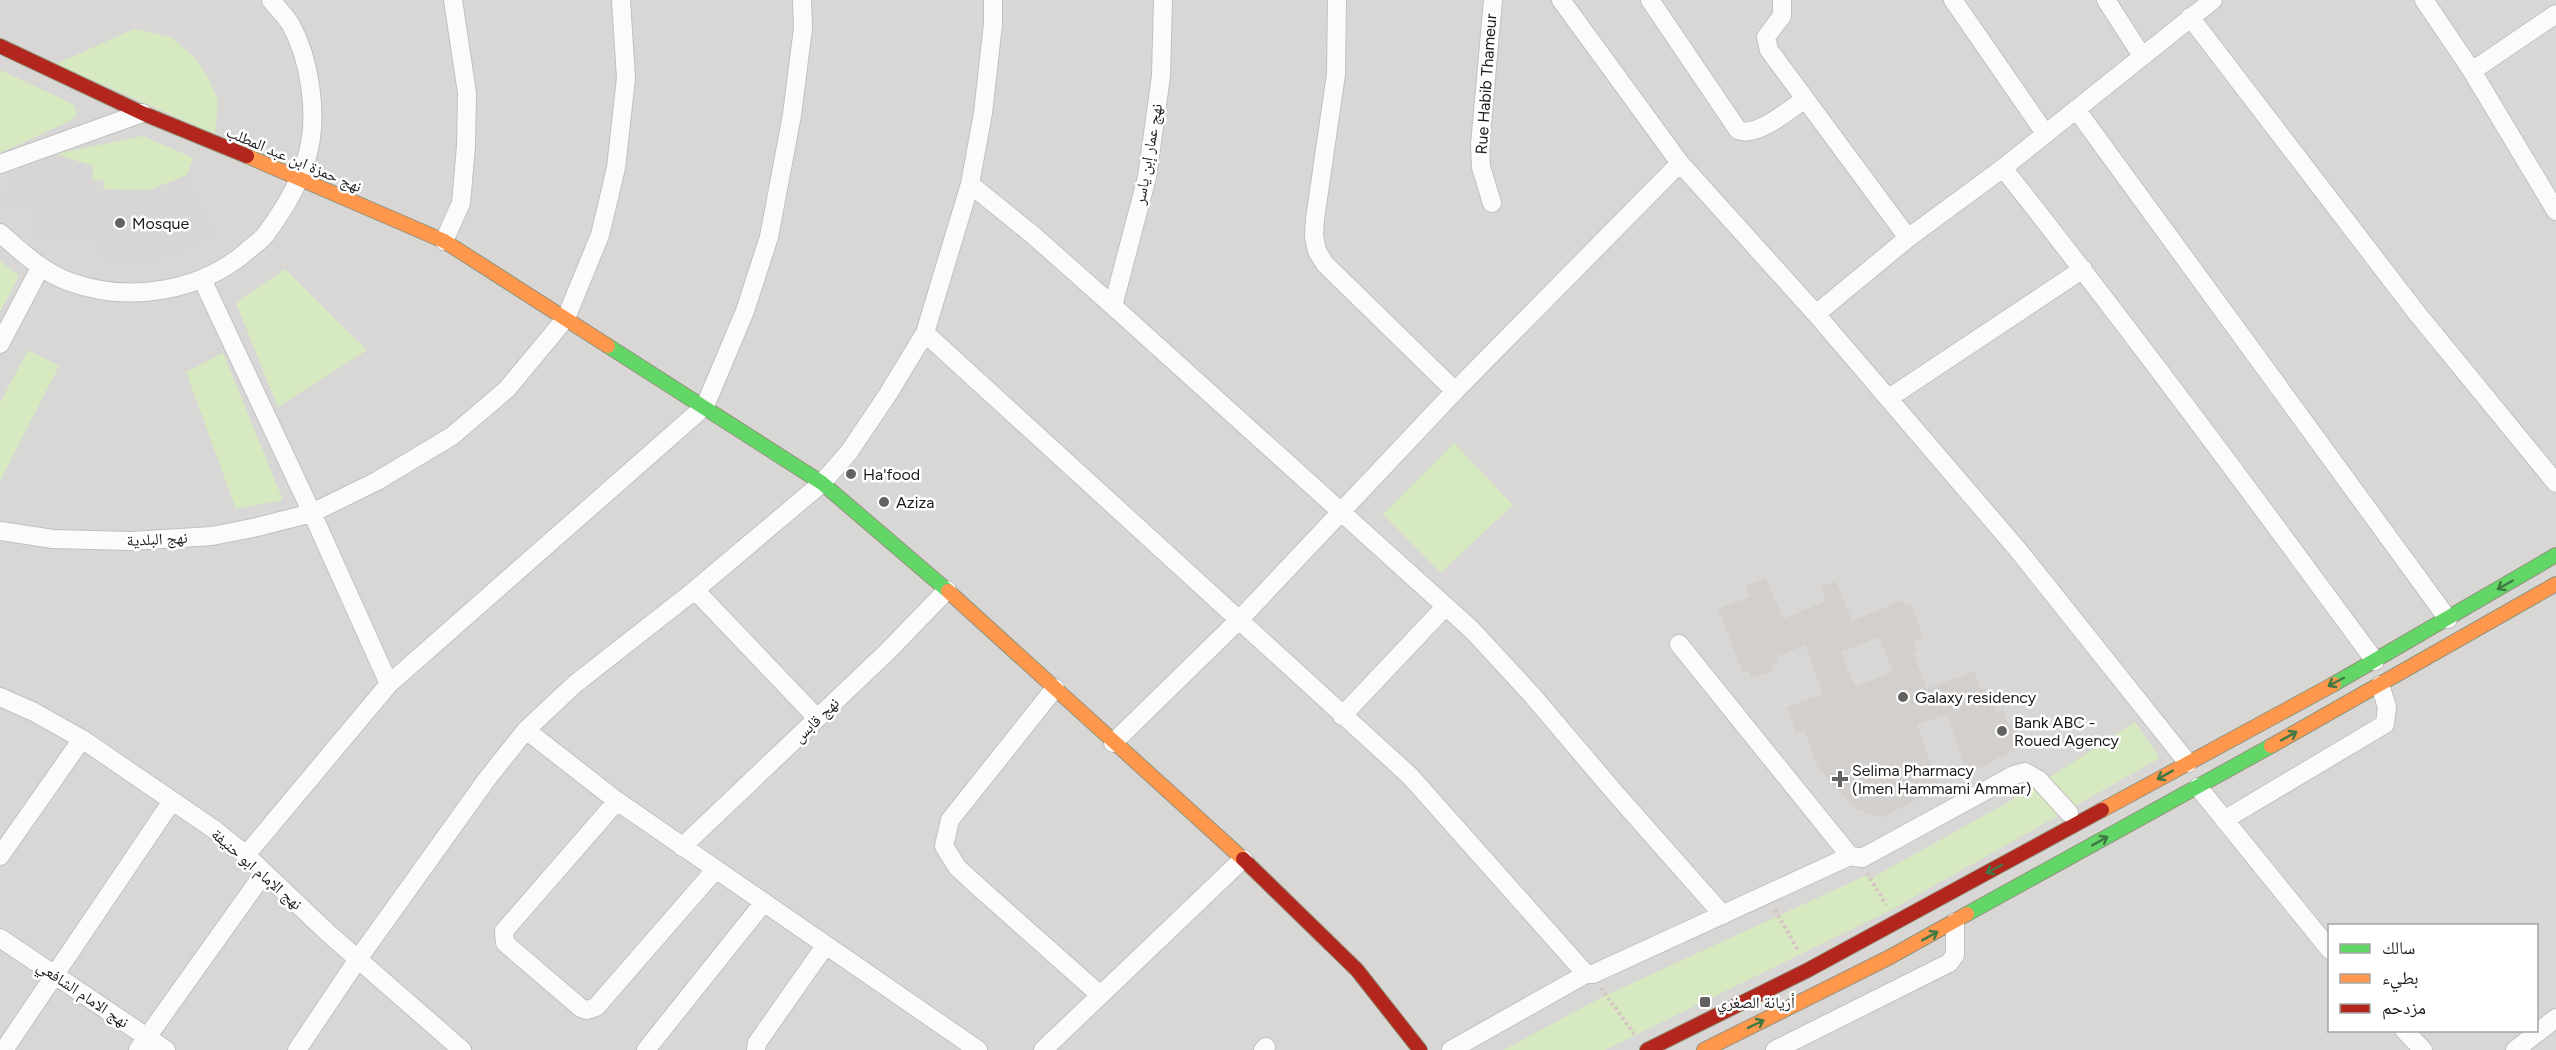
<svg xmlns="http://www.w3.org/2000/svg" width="2556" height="1050" viewBox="0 0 2556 1050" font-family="Figtree,'Noto Naskh Arabic',sans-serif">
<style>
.residential{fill:#d9d7d5;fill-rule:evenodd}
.religious{fill:#d8d6d5}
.grass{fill:#d7e9c0}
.parking{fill:#d8d7d5}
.building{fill:#d2cfcc;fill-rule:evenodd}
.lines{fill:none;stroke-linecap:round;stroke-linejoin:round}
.street-casing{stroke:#c2c1bf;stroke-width:20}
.fast-casing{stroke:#92937b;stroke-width:16}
.slow-casing{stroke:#92937b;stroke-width:16}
.jam-casing{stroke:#92937b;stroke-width:16}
.path{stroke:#d6c6c3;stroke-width:4;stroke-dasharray:3 3;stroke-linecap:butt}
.street{stroke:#fcfbfb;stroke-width:18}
.fast{stroke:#63d668;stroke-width:14}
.slow{stroke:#ff974d;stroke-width:14}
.jam{stroke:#b3261e;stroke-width:14}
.oneway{stroke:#3f7842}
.poi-dot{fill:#636261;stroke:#fff;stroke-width:2}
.labels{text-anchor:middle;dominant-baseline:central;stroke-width:5;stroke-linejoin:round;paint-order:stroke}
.street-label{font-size:16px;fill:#1b1b1b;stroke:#fff}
.poi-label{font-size:16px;fill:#1b1b1b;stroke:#fff;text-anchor:start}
</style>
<rect width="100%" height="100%" fill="#eae7e3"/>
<!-- residential -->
<path class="residential" d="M0,0h2556v1050h-2556zM2330,926h206v104h-206z"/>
<!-- religious -->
<path class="religious" d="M55,154l38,12 11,15 -1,7 46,2 38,-15 30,63 -64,25 -56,-3v-20l-65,-1 -2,-31 -27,-1 2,-41z"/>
<!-- grass -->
<path class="grass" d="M134,29l37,8 25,22 13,20 9,22 -3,33 -159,-70z
M0,70l73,34 4,10 -5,6 -72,33z
M143,136l50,22 -6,17 -38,15 -46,-1 1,-8 -12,-1 1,-14 -38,-12z
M0,261l19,15 -19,36z
M285,269l82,81 -89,57 -42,-104z
M28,350l31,16 -59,115v-78z
M223,353l60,147 -47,9 -50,-137z
M1454,443l59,62 -72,68 -58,-59z
M2135,722l25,36 -271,153 -284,139h-102l95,-51 269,-124 3,4 163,-91z"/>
<!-- parking -->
<path class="parking" d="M1435,436l13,13 -62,62 -12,-12z
M1481,440l29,33 -15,13 -30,-32z
M1501,516l17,19 -53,48 -16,-18z
M1392,524l41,41 -14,14 -41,-40z
M2006,789l4,12 -114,63 -15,-7z
M1584,978l14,21 -95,51h-16l-8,-12z"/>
<!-- building -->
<path class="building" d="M1766,578l17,41 43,-18 -5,-14 15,-6 16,40 51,-21 2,6 6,-2 12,33 -9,4 3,10 -4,2 14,36 47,-18 7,18 4,-1 12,24 6,-2 5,14 7,-3 7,25 -55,28 -20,-60 -30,11 23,63 -59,30 -25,-9 -38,-41 -14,-38 -8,3 -9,-26 36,-13 -18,-49 -29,12 2,6 -8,3 2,5 -20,7 -4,-8 -5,2 -25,-63 32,-12 -5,-11zM1879,637l14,35 -38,15 -14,-35z"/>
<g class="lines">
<!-- street casing -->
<g class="street-casing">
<path id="street" d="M1337,0l-1,74 -21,145 -1,17 3,15 8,13 130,127
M1561,0l119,163 136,151 202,236 170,213
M1650,0l88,130c19,8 50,-20 66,-30
M1782,0v16l-16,21 3,13 139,188
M1953,0l92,133
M2106,0l36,56
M2424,0l48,71 84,140
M2190,17l226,295 140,171
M2472,71l84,-57
M2076,109l372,510
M0,164l142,-51
M2003,168c128,162 250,327 372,493
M970,184l63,51 80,71 359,324 60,65 84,99 107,121
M1492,203l-11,-36 -1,-22 13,-145
M0,233c22,19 42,39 70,49 58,21 129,10 176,-30 6,-6 15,-11 20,-18 17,-23 35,-53 42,-81 10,-39 2,-93 -17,-128 -5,-9 -14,-17 -20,-25
M444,241l17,-38 5,-57 1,-53 -14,-93
M202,279l110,234 77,171
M1113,306l34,-129 14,-101 2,-76
M1816,314l92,-76 95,-70 210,-168
M925,333l485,443 176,198
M0,344l40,-76
M1889,398l194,-129
M0,531l53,8 78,2 81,-5 45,-9 55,-14 65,-32 75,-45 55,-47 59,-71 34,-83 16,-67 10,-90 -5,-78
M695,590l122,128
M1679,644l171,212
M1055,688l-105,132 -6,26 13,21 16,15 126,112
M0,697l34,15 48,27 133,91 31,25 82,78 134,117
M1342,716l103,-109
M526,730l91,71 361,249
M1113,743l127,-124 215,-228 225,-228
M2198,787l132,163
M617,801l-113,130 1,12 76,65 6,2 9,-3 120,-138
M2224,820l161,-96 2,-17 -7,-22
M682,847l206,-196 59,-61
M246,855l143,-171 316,-278 40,-95 24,-74 23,-122 11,-87 -1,-28
M0,856l82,-117
M0,938l166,112
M2404,1030l19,20
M4,1050l168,-249
M138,1050l126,-177
M297,1050l61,-91 129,-180 39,-49 49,-46 120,-94 127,-107 27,-31 39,-58 37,-61 45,-149 13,-71 10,-89v-24
M646,1050l118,-148
M756,1050l1,-7 68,-97
M1043,1050l200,-191
M1263,1050l3,-3
M1451,1050l135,-76h7l257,-118 12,2 152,-83 11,-3 14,8 30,33
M1775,1050l174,-87 6,-8v-33
M2515,1050l41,-32"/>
</g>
<!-- fast casing -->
<g class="fast-casing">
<path id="fast" d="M608,346l214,137 126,108
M2334,684l222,-129
M1967,914l304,-168"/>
</g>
<!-- slow casing -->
<g class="slow-casing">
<path id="slow" d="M247,156l197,85 164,105
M948,591l295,268
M2271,746l285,-162
M2102,810l232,-126
M1704,1050l186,-93 77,-43"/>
</g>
<!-- jam casing -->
<g class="jam-casing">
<path id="jam" d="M0,46l142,67 105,43
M1243,859l114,111 63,80
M1647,1050l161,-80 294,-160"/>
</g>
<!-- path -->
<path class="path" d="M1867,873l19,32
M1775,910l23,40
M1601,988l34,47"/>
<!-- street -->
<use href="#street" class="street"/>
<!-- fast -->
<use href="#fast" class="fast"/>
<!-- slow -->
<use href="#slow" class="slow"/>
<!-- jam -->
<use href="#jam" class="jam"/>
</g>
<!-- one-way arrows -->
<defs><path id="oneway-shaft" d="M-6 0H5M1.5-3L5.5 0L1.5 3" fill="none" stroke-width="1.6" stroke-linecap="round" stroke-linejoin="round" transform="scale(1.5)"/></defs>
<g class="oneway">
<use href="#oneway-shaft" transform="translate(2505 585) rotate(150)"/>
<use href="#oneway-shaft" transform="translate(2336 682) rotate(152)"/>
<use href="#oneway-shaft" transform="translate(2289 736) rotate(-29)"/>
<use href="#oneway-shaft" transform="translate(2165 775) rotate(151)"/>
<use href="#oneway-shaft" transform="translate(2100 841) rotate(-29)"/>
<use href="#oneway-shaft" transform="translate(1994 869) rotate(152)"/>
<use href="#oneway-shaft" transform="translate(1930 936) rotate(-29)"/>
<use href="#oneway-shaft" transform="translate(1756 1024) rotate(-26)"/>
</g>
<!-- markers -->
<g class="poi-dot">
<circle cx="120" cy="223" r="6"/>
<circle cx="851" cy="474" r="6"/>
<circle cx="884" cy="502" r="6"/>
<circle cx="1903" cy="697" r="6"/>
<circle cx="2002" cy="731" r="6"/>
<path d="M1837 770h6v6h6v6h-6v6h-6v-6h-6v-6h6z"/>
<rect x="1699" y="996" width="12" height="12" rx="3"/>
</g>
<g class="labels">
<!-- street labels -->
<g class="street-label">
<text transform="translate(1486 84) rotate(-86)">Rue Habib Thameur</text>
<text transform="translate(1148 154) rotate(-80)">نهج عمار إبن ياسر</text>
<text transform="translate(294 159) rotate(23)">نهج حمزة ابن عبد المطلب</text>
<text transform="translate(157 539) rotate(-3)">نهج البلدية</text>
<text transform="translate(816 720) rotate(-44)">نهج قابس</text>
<text transform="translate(257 869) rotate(41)">نهج الإمام ابو حنيفة</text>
<text transform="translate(83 994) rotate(34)">نهج الامام الشافعي</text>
</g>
<!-- poi labels -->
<g class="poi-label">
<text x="132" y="223">Mosque</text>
<text x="863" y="474">Ha'food</text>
<text x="896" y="502">Aziza</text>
<text x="1915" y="697">Galaxy residency</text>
<text x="2014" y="722">Bank ABC -<tspan x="2014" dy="18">Roued Agency</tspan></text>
<text x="1852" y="770">Selima Pharmacy<tspan x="1852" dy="18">(Imen Hammami Ammar)</tspan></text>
<text x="1717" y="1002">أريانة الصغري</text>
</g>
</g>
<!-- legend -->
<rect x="2328" y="924" width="210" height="108" fill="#ffffff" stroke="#a4a4a4" stroke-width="1.5"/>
<rect x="2340" y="944" width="30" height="9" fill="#63d668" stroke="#a4a4a4" stroke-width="1.5"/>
<text x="2382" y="954" font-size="18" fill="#1b1b1b">سالك</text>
<rect x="2340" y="974" width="30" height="9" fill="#ff974d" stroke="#a4a4a4" stroke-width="1.5"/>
<text x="2382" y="984" font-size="18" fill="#1b1b1b">بطيء</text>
<rect x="2340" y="1004" width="30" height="9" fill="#b3261e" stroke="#a4a4a4" stroke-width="1.5"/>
<text x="2382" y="1014" font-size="18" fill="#1b1b1b">مزدحم</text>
</svg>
